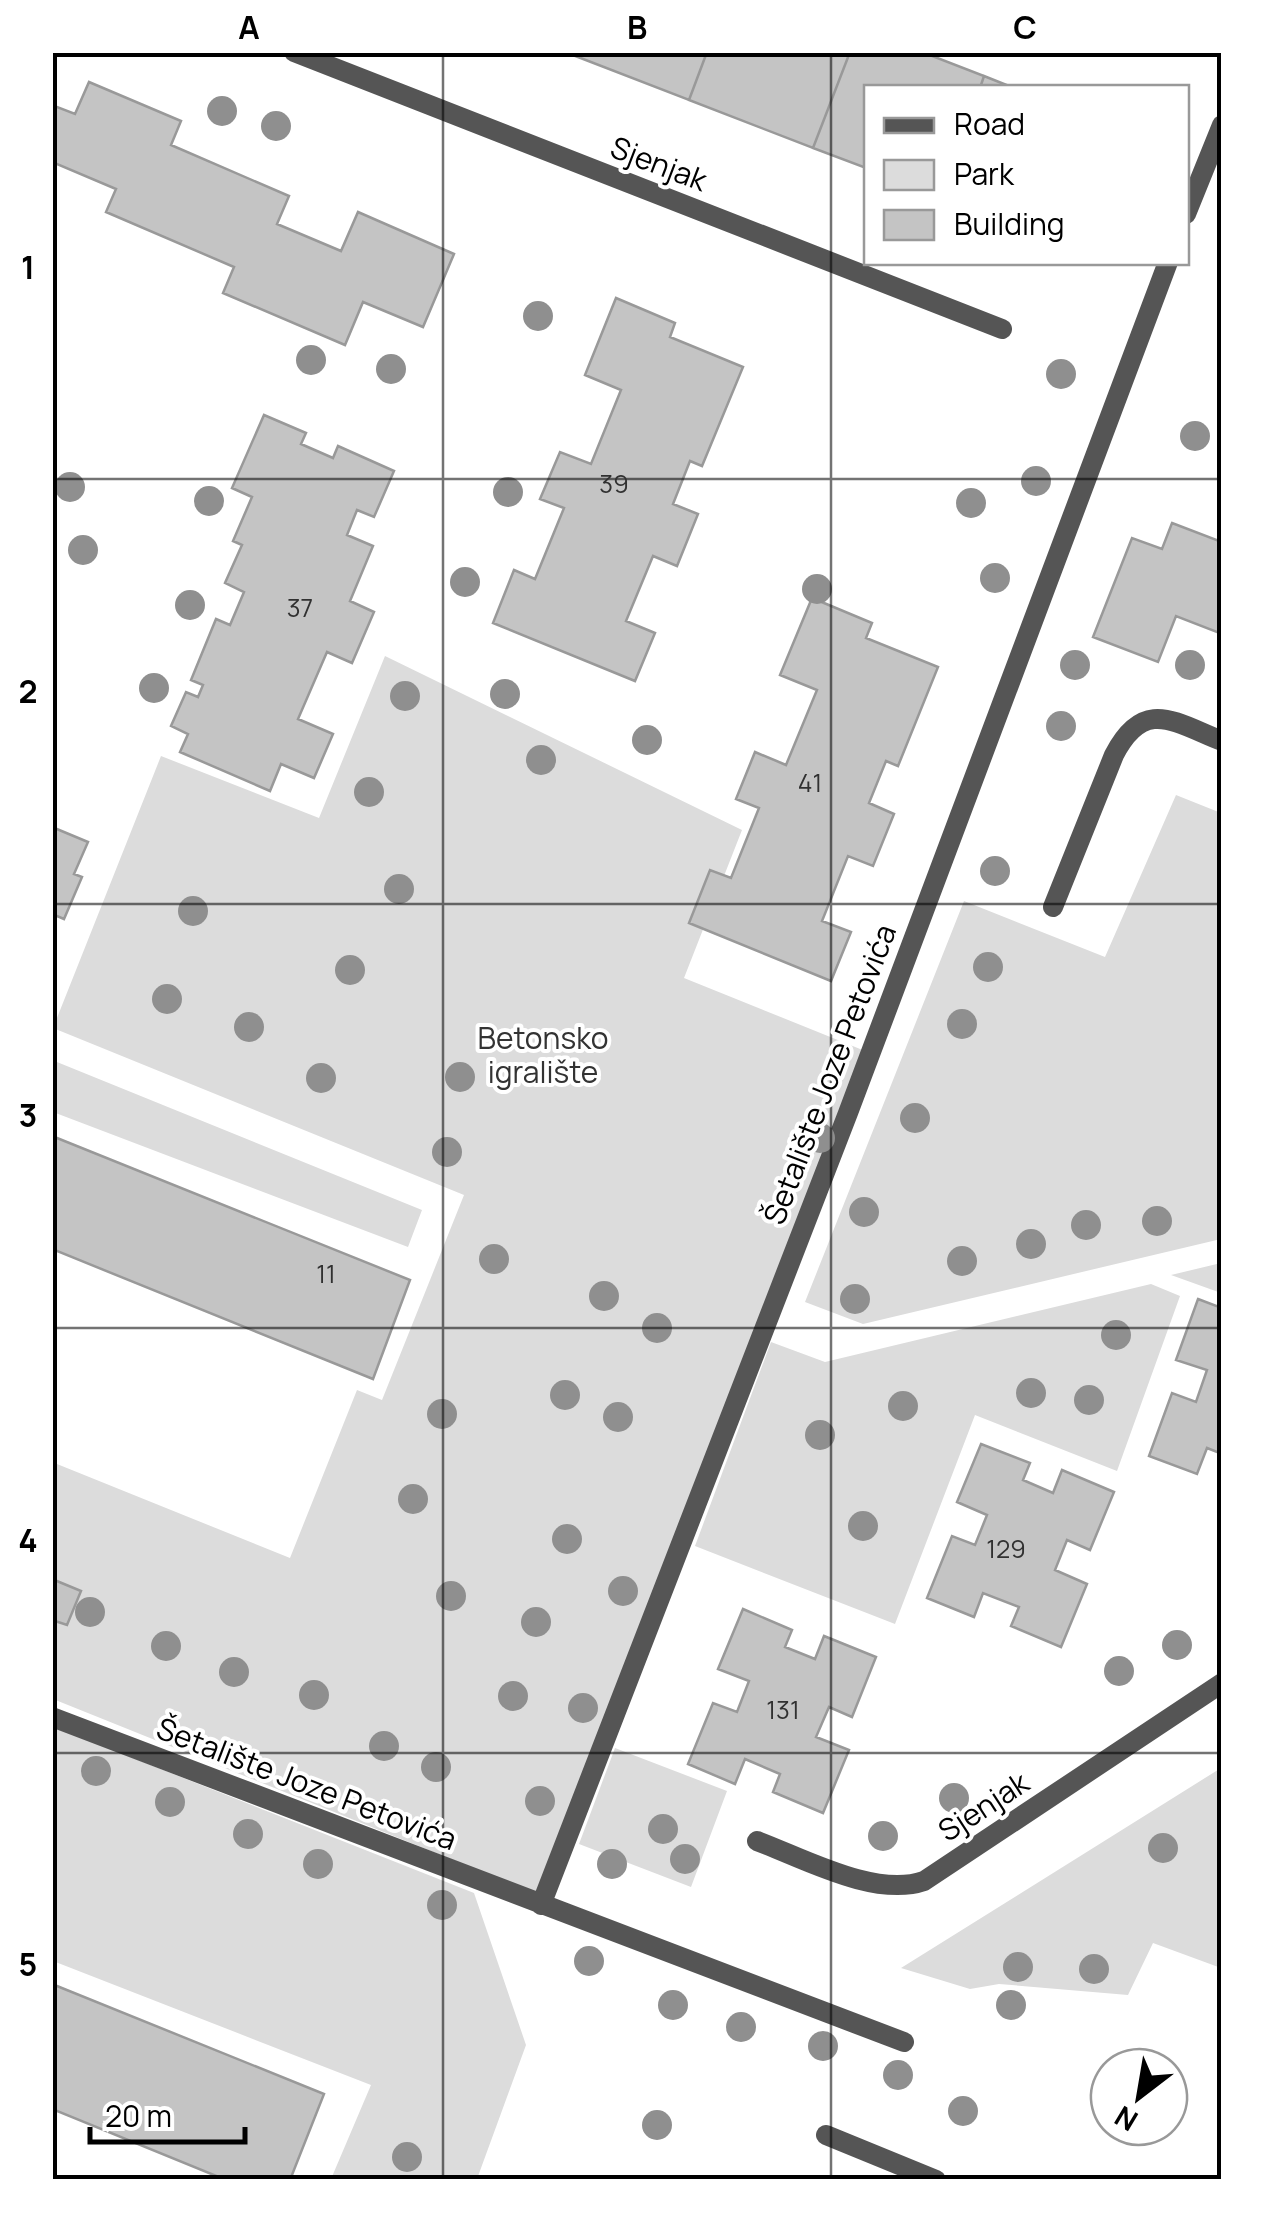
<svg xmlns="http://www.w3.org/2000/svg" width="1274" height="2232" viewBox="0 0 1274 2232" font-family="Manrope,sans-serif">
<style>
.green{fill:#dcdcdc}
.building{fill:#c4c4c4;stroke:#999;stroke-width:2.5}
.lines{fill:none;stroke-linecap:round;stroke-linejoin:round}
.lane{stroke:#555;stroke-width:20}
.street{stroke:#555;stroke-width:20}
.tree{fill:#8f8f8f}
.grid{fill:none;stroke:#000;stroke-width:2.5;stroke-opacity:0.55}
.labels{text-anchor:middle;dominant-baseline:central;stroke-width:8;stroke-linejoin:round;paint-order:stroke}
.number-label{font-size:25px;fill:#313131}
.street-label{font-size:30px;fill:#000;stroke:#fff}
.park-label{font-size:30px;fill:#333;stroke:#fff}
.neatline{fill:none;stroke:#000;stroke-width:4}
.grid-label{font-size:32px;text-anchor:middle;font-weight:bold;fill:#000}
</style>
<rect width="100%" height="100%" fill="#fff"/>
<!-- green -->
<path class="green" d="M385,656l357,174 -58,148 191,77 -337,839 -485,-195 -1,-237 238,96 67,-168 25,10 82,-205 -411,-167 108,-272 158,62z
M1176,795l45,18v426l-358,85 -58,-22 159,-401 141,56z
M52,1060l370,150 -14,37 -355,-135z
M1221,1263v30l-50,-18z
M1151,1284l29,12 -63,175 -142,-56 -80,209 -200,-78 76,-204 54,20z
M52,1726l422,167 52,152 -49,134h-146l40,-94 -318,-124z
M615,1748l112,43 -36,96 -112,-43z
M1221,1768v200l-68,-25 -25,52 -129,-11 -29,5 -69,-21z"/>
<!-- building -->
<path class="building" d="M565,52h142l-18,48z
M707,52h143l-37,96 -124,-48z
M850,52h72l62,24 -4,12h-114v80l-53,-20z
M984,76l30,12h-34z
M89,82l92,39 -10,24 118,51 -12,28 64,27 17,-39 96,42 -31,73 -60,-25 -18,43 -122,-52 11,-26 -128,-55 10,-23 -64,-27v-57l23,9z
M616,298l59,25 -5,14 73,30 -41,99 -12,-5 -17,43 25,10 -21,52 -24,-10 -27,65 29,12 -20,48 -142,-58 21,-53 21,9 29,-71 -24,-9 20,-47 31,12 30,-74 -36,-15z
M264,415l42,18 -5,11 32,14 5,-12 56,25 -20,46 -17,-7 -10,25 26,11 -23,55 24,11 -22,51 -25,-11 -29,67 35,15 -19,44 -33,-14 -11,27 -90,-39 8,-18 -17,-8 15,-34 12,5 5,-12 -12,-5 25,-61 14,6 14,-33 -19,-9 17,-38 -9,-4 19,-44 -20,-9z
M1172,523l50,19v92l-46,-18 -18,46 -65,-25 39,-99 30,11z
M812,598l60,25 -6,15 72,29 -40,99 -12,-5 -17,42 25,11 -21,52 -25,-10 -26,65 29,11 -20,49 -142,-58 21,-53 21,8 28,-70 -23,-9 19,-47 31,13 31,-75 -37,-15z
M52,827l36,15 -14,32 8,3 -18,42 -12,-5z
M52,1136l358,144 -37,99 -321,-130z
M1198,1299l24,9v146l-15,-6 -10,26 -48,-18 23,-63 24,9 11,-32 -31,-10z
M981,1444l49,19 -7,17 30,13 9,-23 52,22 -24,58 -23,-10 -12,30 32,14 -26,63 -50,-21 8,-19 -36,-14 -9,24 -47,-19 25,-62 23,9 12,-30 -30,-13z
M52,1579l29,12 -14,34 -15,-5z
M743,1609l49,21 -7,17 30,12 9,-23 52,21 -24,60 -23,-10 -13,30 33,13 -26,63 -50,-21 7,-18 -35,-15 -10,25 -47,-20 25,-61 24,9 12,-31 -31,-12z
M52,1984l272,110 -34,86h-64l-174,-71z"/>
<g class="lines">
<!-- lane -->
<path class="lane" d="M1053,907l61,-152c30,-58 60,-33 108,-14
M757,1841c46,17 118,57 167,40l298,-198
M826,2135l110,45"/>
<!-- street -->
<path class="street" d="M294,52l708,277
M1186,214l36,-89
M52,1717l852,325
M541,1905l307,-792 320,-851"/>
</g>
<!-- trees -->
<g class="tree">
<circle cx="222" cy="111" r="15"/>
<circle cx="276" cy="126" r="15"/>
<circle cx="538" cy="316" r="15"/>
<circle cx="311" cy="360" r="15"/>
<circle cx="391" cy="369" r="15"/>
<circle cx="1061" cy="374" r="15"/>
<circle cx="1195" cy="436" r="15"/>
<circle cx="1036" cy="481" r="15"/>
<circle cx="70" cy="487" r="15"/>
<circle cx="508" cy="492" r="15"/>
<circle cx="209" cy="501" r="15"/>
<circle cx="971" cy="503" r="15"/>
<circle cx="83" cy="550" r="15"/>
<circle cx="995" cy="578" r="15"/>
<circle cx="465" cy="582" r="15"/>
<circle cx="817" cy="589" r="15"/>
<circle cx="190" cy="605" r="15"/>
<circle cx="1075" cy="665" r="15"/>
<circle cx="1190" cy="665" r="15"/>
<circle cx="154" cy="688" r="15"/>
<circle cx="505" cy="694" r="15"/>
<circle cx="405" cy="696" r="15"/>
<circle cx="1061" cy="726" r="15"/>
<circle cx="647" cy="740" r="15"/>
<circle cx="541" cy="760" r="15"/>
<circle cx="369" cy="792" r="15"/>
<circle cx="995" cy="871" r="15"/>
<circle cx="399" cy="889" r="15"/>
<circle cx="193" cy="911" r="15"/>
<circle cx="988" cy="967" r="15"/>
<circle cx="350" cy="970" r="15"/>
<circle cx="167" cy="999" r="15"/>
<circle cx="962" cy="1024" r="15"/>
<circle cx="249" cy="1027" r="15"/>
<circle cx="460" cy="1077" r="15"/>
<circle cx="321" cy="1078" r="15"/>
<circle cx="915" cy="1118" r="15"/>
<circle cx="820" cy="1138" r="15"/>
<circle cx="447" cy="1152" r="15"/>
<circle cx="864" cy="1212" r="15"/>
<circle cx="1157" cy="1221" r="15"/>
<circle cx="1086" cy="1225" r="15"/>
<circle cx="1031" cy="1244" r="15"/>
<circle cx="494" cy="1259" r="15"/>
<circle cx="962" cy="1261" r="15"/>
<circle cx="604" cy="1296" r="15"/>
<circle cx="855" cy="1299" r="15"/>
<circle cx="657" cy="1328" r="15"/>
<circle cx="1116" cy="1335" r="15"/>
<circle cx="1031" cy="1393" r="15"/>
<circle cx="565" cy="1395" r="15"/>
<circle cx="1089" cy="1400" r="15"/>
<circle cx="903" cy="1406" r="15"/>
<circle cx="442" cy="1414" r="15"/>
<circle cx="618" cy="1417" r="15"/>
<circle cx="820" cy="1435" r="15"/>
<circle cx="413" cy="1499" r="15"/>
<circle cx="863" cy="1526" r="15"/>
<circle cx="567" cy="1539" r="15"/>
<circle cx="623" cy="1591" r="15"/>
<circle cx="451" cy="1596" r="15"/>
<circle cx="90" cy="1612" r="15"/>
<circle cx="536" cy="1622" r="15"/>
<circle cx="1177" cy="1645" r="15"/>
<circle cx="166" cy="1646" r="15"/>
<circle cx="1119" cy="1671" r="15"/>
<circle cx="234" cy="1672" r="15"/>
<circle cx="314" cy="1695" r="15"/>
<circle cx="513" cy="1696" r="15"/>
<circle cx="583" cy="1708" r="15"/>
<circle cx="384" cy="1746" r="15"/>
<circle cx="436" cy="1767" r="15"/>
<circle cx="96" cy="1771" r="15"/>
<circle cx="954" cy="1798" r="15"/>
<circle cx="540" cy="1801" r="15"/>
<circle cx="170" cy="1802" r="15"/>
<circle cx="663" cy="1829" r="15"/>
<circle cx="248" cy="1834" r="15"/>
<circle cx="883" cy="1836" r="15"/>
<circle cx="1163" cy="1848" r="15"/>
<circle cx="685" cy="1859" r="15"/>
<circle cx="318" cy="1864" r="15"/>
<circle cx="612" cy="1864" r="15"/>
<circle cx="442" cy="1905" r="15"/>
<circle cx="589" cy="1961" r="15"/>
<circle cx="1018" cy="1967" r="15"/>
<circle cx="1094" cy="1969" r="15"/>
<circle cx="673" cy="2005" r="15"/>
<circle cx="1011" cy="2005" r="15"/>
<circle cx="741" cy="2027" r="15"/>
<circle cx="823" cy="2046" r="15"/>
<circle cx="898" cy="2075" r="15"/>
<circle cx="963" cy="2111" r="15"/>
<circle cx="657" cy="2125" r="15"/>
<circle cx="407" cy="2157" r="15"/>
</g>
<!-- grid -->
<path class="grid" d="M443,52v2128M831,52v2128M52,479h1170M52,904h1170M52,1328h1170M52,1753h1170"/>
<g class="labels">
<!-- number labels -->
<g class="number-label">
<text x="614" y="483">39</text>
<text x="300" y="607">37</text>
<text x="810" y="782">41</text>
<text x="326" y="1273">11</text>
<text x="1006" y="1548">129</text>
<text x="783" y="1709">131</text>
</g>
<!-- street labels -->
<g class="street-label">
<text transform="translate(659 163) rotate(21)">Sjenjak</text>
<text transform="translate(829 1074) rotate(-69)">Šetalište Joze Petovića</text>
<text transform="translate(307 1783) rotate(21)">Šetalište Joze Petovića</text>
<text transform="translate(983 1806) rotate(-33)">Sjenjak</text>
</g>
<!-- park labels -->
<g class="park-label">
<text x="543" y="1037">Betonsko<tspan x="543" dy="34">igralište</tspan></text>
</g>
</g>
<!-- border -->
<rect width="1274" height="2232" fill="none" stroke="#ffffff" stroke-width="110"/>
<!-- legend -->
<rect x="864" y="85" width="325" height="180" fill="#ffffff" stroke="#999999" stroke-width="2.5"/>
<rect x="884" y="118" width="50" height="15" fill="#555555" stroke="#999999" stroke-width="2.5"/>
<text x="954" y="135" font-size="30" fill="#000000">Road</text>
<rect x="884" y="160" width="50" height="30" fill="#dcdcdc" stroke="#999999" stroke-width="2.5"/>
<text x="954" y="185" font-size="30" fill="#000000">Park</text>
<rect x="884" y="210" width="50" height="30" fill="#c4c4c4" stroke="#999999" stroke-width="2.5"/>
<text x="954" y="235" font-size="30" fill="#000000">Building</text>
<!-- north arrow -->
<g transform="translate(1139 2097) rotate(211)"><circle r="48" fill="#ffffff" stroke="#999999" stroke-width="2.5"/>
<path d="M0-8L18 38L0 25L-18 38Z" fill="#000000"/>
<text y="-15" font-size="28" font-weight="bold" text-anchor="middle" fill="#000000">N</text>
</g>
<!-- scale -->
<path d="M90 2127v15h155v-15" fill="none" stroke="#000000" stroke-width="5"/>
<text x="105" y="2127" font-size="30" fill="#000000" stroke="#ffffff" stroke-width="8" paint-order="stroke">20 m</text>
<rect x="55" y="55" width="1164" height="2122" class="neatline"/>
<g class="grid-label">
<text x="249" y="39">A</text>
<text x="637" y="39">B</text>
<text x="1025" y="39">C</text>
<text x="28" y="279">1</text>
<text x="28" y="703">2</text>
<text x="28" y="1127">3</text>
<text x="28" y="1552">4</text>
<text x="28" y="1976">5</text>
</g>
</svg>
